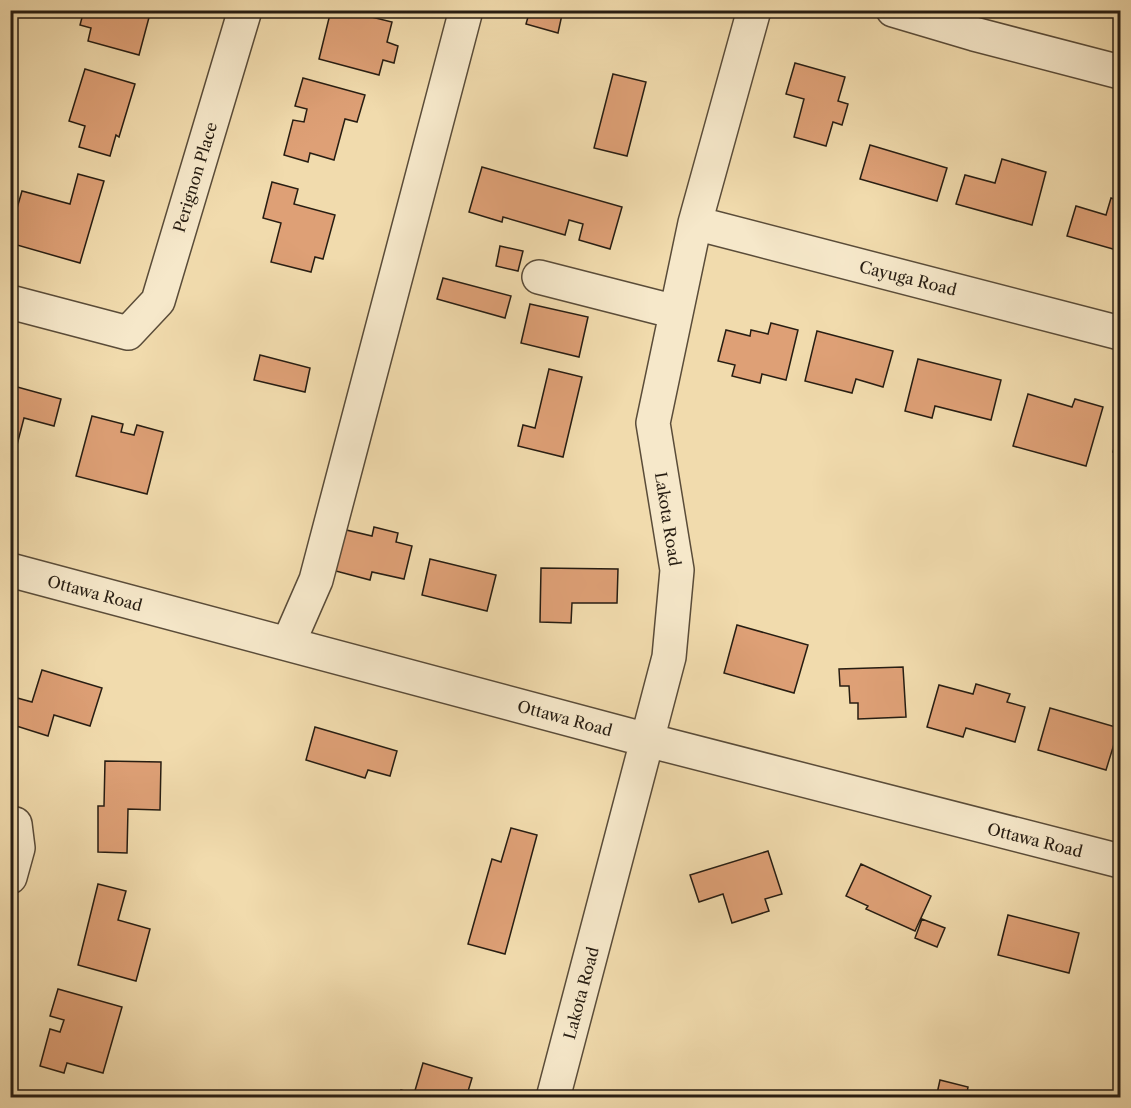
<svg xmlns="http://www.w3.org/2000/svg" width="1131" height="1108" viewBox="0 0 1131 1108" font-family="'Libre Caslon Text',serif">
<style>
.building{fill:#dea076;stroke:#271d12;stroke-width:1.5}
.lines{fill:none;stroke-linecap:round;stroke-linejoin:round}
.minor-casing{stroke:#5a4c39;stroke-width:36}
.minor{stroke:#f6e8ca;stroke-width:33}
.labels{text-anchor:middle;dominant-baseline:central;stroke-width:6;stroke-linejoin:round;paint-order:stroke}
.street-label{font-size:16px;fill:#271d12;stroke:#f6e8ca}
</style>
<rect width="100%" height="100%" fill="#f1dbad"/>
<filter id="stains"><feTurbulence type="fractalNoise" baseFrequency=".00333" numOctaves="4"/><feColorMatrix values="0 0 0 0 .2 0 0 0 0 .09 0 0 0 0 .02 0 0 0 .5 -.17"/></filter>
<radialGradient id="worn" r=".72"><stop offset=".6" stop-color="#630" stop-opacity="0"/><stop offset="1" stop-color="#630" stop-opacity=".3"/></radialGradient>
<!-- building -->
<path class="building" d="M84,10h67l-12,45 -51,-14 3,-13 -11,-3z
M331,10h28v4l33,8 -5,20 11,4 -4,17 -11,-3 -4,15 -60,-16z
M530,10h33l-5,23 -32,-9z
M795,63l50,14 -7,24 10,3 -6,21 -9,-3 -7,24 -32,-9 10,-38 -18,-5z
M85,69l50,15 -16,53 -3,-2 -6,21 -31,-9 6,-21 -16,-5z
M613,74l33,8 -19,74 -33,-8z
M303,78l62,17 -8,27 -12,-3 -11,41 -24,-7 -2,9 -24,-7 9,-35 11,2 3,-13 -12,-3z
M870,145l77,23 -10,33 -77,-22z
M1002,159l44,13 -14,53 -76,-21 9,-29 30,8z
M482,167l140,40 -12,42 -31,-9 4,-16 -14,-4 -4,15 -62,-18 -1,5 -33,-10z
M78,174l26,7 -24,82 -70,-20v-11l12,-41 48,13z
M272,182l26,7 -4,15 41,11 -12,44 -8,-2 -4,15 -40,-10 10,-39 -18,-5z
M1111,198l9,3v50l-53,-15 9,-30 30,9z
M500,246l23,5 -5,20 -22,-5z
M443,278l68,18 -6,22 -68,-19z
M530,304l58,13 -9,40 -58,-14z
M771,323l27,7 -12,50 -24,-6 -2,9 -28,-7 3,-11 -17,-4 8,-31 24,6 1,-6 17,4z
M817,331l76,20 -10,36 -27,-8 -4,14 -47,-12z
M260,355l50,13 -5,24 -51,-12z
M918,359l83,21 -10,40 -56,-14 -3,12 -27,-7z
M549,369l33,8 -19,80 -45,-11 5,-21 12,3z
M10,385l51,14 -7,27 -30,-8 -13,50z
M1028,394l44,13 3,-8 28,8 -17,59 -73,-20z
M92,416l31,8 -2,8 13,3 3,-10 26,7 -16,62 -71,-18z
M1120,426v28l-7,-2z
M374,527l24,6 -2,9 16,4 -8,33 -32,-7 -2,8 -38,-10 10,-41 30,7z
M430,559l66,16 -9,36 -65,-16z
M541,568l77,1 -1,34h-45l-1,20 -31,-1z
M737,625l71,20 -14,48 -70,-20z
M903,667l3,50 -48,2v-16h-8l-1,-17h-9l-1,-17z
M42,670l60,18 -12,38 -36,-11 -6,21 -38,-12v-28l22,6z
M976,684l34,10 -3,8 18,5 -10,35 -49,-14 -3,9 -36,-10 12,-42 34,9z
M1050,708l69,20 -13,42 -68,-20z
M315,727l82,24 -7,25 -22,-6 -3,8 -59,-18z
M105,761l56,1 -1,48 -32,-1 -1,44 -29,-1v-46h6z
M511,828l26,7 -32,119 -37,-10 24,-85 9,3z
M768,851l14,43 -17,5 4,12 -37,12 -9,-29 -24,8 -9,-27z
M861,864l70,32 -16,35 -49,-22 2,-3 -22,-10z
M98,884l28,7 -8,29 32,9 -14,52 -58,-16z
M1008,915l71,18 -10,40 -71,-18z
M922,919l23,9 -8,19 -22,-9z
M58,989l64,18 -19,66 -36,-10 -3,10 -24,-7 10,-37 10,3 4,-12 -14,-4z
M423,1063l49,15 -6,20h-68l3,-8 13,4z
M940,1080l28,7 -2,11h-30z"/>
<g class="lines">
<!-- minor casing -->
<g class="minor-casing">
<path id="minor" d="M893,10l81,24 146,38
M695,223l425,110
M539,277l137,35
M10,302l118,31 30,-32 87,-291
M10,570l637,170 473,121
M288,644l28,-64 150,-570
M10,823l5,1 3,24 -8,29
M553,1098l116,-441 8,-87 -24,-147 42,-200 59,-213"/>
</g>
<!-- minor -->
<use href="#minor" class="minor"/>
</g>
<g class="labels">
<!-- street labels -->
<g class="street-label">
<text transform="translate(195 177) rotate(-73)">Perignon Place</text>
<text transform="translate(908 278) rotate(14)">Cayuga Road</text>
<text transform="translate(668 519) rotate(81)">Lakota Road</text>
<text transform="translate(95 593) rotate(15)">Ottawa Road</text>
<text transform="translate(565 718) rotate(15)">Ottawa Road</text>
<text transform="translate(1035 840) rotate(14)">Ottawa Road</text>
<text transform="translate(581 993) rotate(-75)">Lakota Road</text>
</g>
</g>
<!-- margin -->
<rect width="1131" height="1108" fill="none" stroke="#f1dbad" stroke-width="36"/>
<rect x="12" y="12" width="1107" height="1084" fill="none" stroke="#271d12" stroke-width="3"/>
<rect x="18" y="18" width="1095" height="1072" fill="none" stroke="#271d12" stroke-width="1.5"/>
<rect width="100%" height="100%" filter="url(#stains)"/>
<rect width="100%" height="100%" fill="url(#worn)"/>
</svg>
